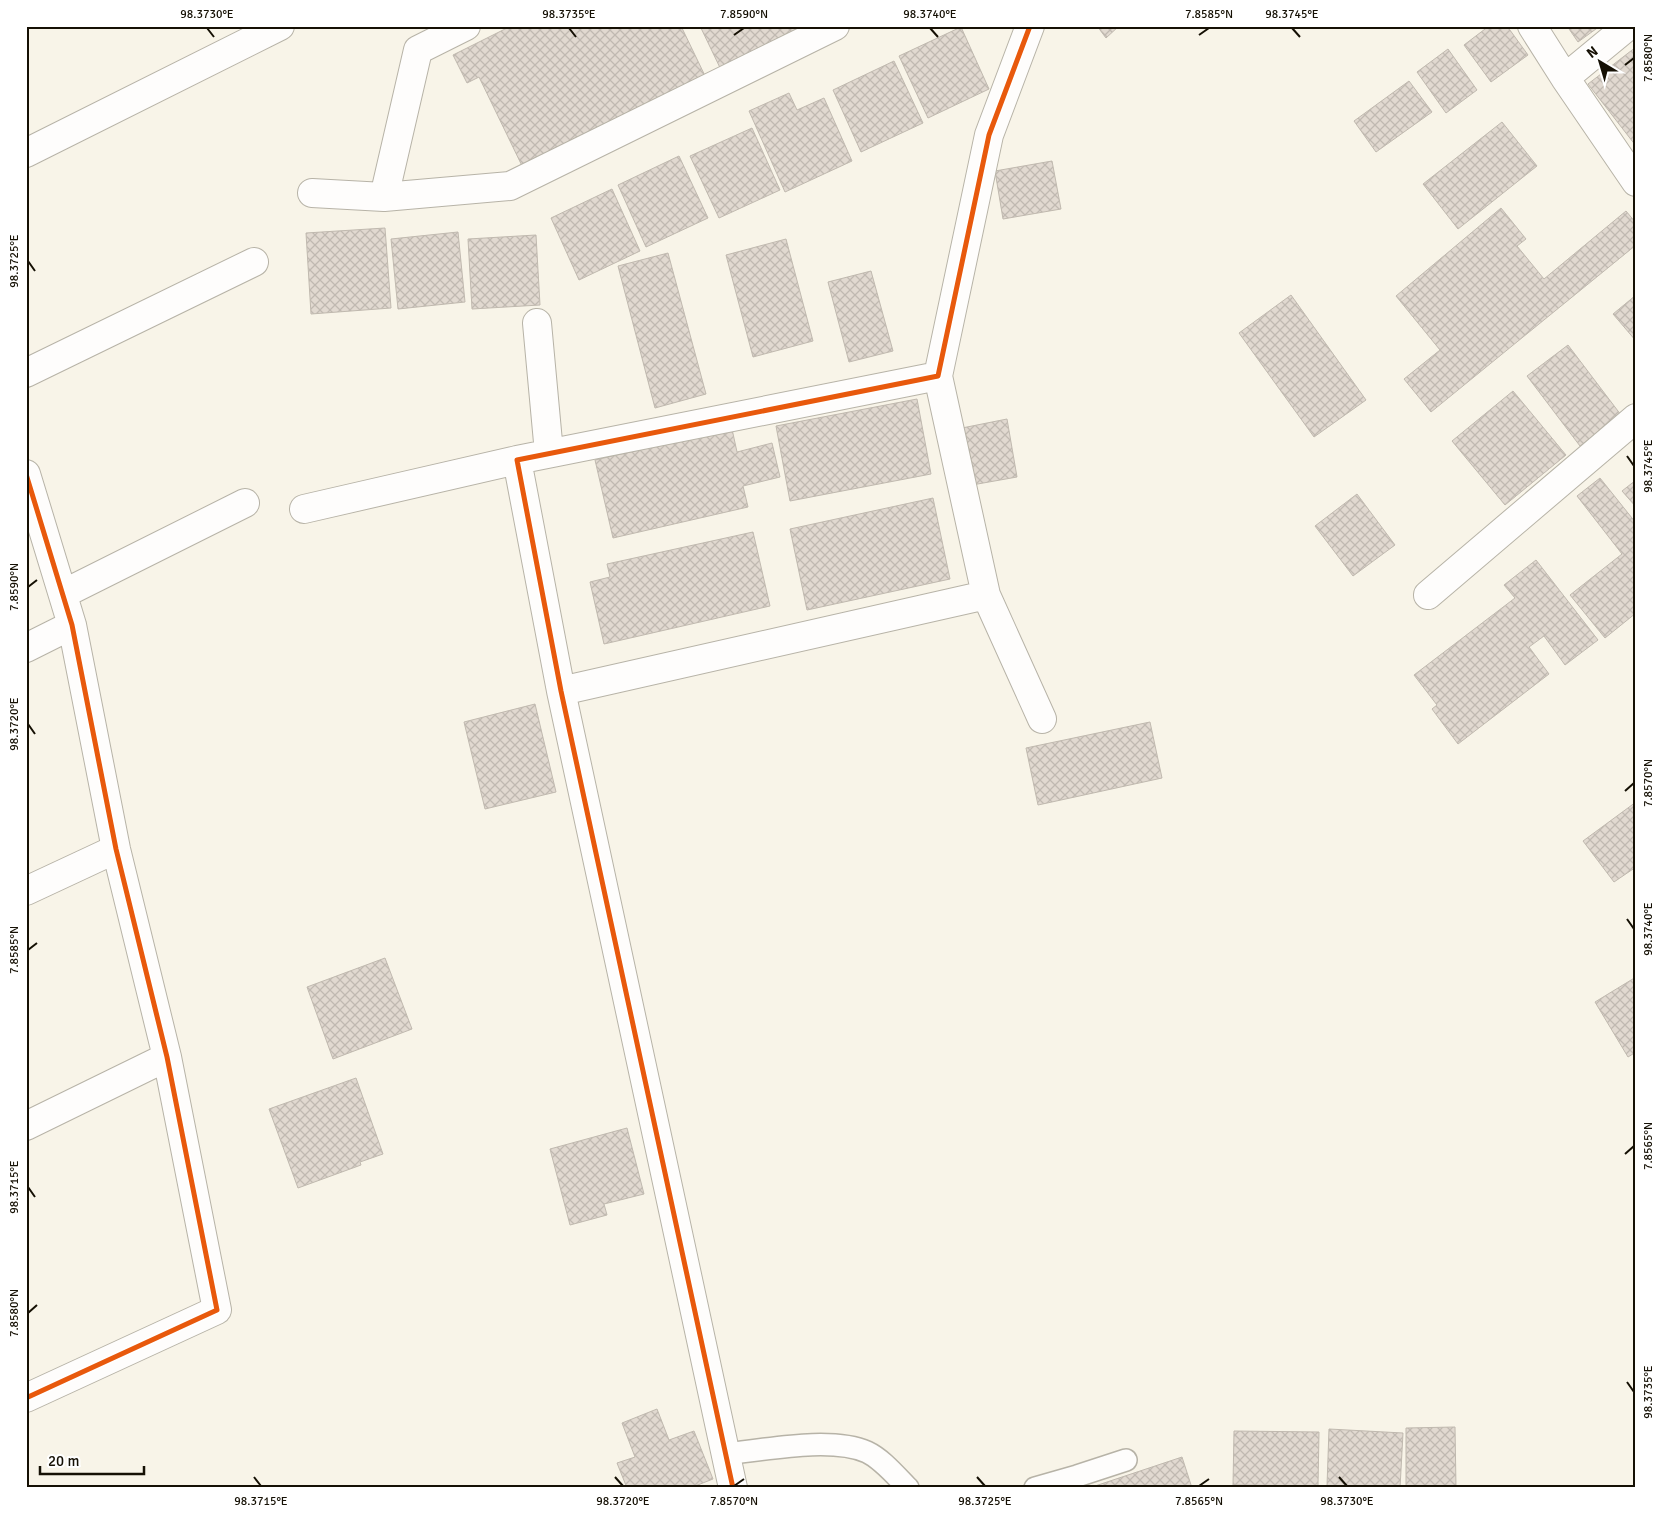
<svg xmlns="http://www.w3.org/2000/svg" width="1662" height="1514" viewBox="0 0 1662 1514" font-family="Signika,sans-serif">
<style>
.building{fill:url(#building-cross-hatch);stroke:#c0b9af}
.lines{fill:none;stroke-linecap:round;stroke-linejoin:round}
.lane-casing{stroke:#b7b3a7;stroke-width:24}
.street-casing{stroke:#b7b3a7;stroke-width:30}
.lane{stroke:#fefdfc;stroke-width:21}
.street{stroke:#fefdfc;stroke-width:28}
.cycleway-casing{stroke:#fff;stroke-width:8}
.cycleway{stroke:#e8590c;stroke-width:5}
.ticks{fill:none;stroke:#151004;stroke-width:2}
.neatline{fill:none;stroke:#151004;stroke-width:2}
.ticks-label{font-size:12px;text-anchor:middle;fill:#151004}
</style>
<defs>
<pattern id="building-cross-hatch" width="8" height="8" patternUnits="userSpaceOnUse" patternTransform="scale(1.25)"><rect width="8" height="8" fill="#e1d9d0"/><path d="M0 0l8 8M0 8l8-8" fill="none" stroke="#c0b9b1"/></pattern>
</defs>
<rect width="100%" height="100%" fill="#f8f4e8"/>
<!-- building -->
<path class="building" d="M511,26h170l27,56 -183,90 -46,-95 -12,6 -14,-28z
M700,26h122l-99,48z
M1097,26h22l-13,12z
M1489,26h18l21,29 -37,27 -27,-37z
M1567,26h33l-22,16z
M961,27l28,62 -61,29 -29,-62z
M1636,47v99l-48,-62z
M1448,49l29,41 -31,23 -29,-41z
M894,61l29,62 -62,29 -28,-62z
M1409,81l23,31 -56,40 -22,-31z
M789,93l8,17 27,-12 28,63 -67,31 -36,-81z
M1502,122l35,44 -79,63 -35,-45z
M752,128l28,62 -61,28 -29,-62z
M679,156l29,62 -62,29 -28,-62z
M1052,161l9,48 -58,10 -8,-48z
M612,189l28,62 -61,29 -28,-62z
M1501,208l25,31 -9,7 27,33 82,-68 10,12v22l-205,167 -27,-33 36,-29 -44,-54z
M385,228l6,80 -80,6 -5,-81z
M458,232l7,70 -67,7 -7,-70z
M536,235l4,70 -68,4 -4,-70z
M786,239l27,102 -60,16 -27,-102z
M668,253l38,141 -51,14 -37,-142z
M871,271l22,80 -44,11 -21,-80z
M1291,295l75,105 -52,37 -75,-104z
M1636,295v46l-23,-27z
M1568,345l53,70 -41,31 -53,-70z
M1513,391l53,64 -61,50 -53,-64z
M917,399l14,75 -141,27 -14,-75z
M1007,419l10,58 -45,8 -10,-57z
M732,429l5,23 35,-9 8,34 -37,9 5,21 -135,31 -18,-78z
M1600,478l36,45v90l-31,25 -35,-43 52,-41 -45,-58z
M1636,480v27l-14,-16z
M1357,494l38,51 -42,31 -38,-50z
M933,498l17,81 -143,31 -17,-81z
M753,532l17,74 -166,38 -14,-62 20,-5 -3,-13z
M1536,560l62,80 -33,25 -21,-29 -15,11 20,27 -91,70 -26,-35 5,-4 -23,-30 101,-77 -11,-13z
M535,704l21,88 -71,17 -21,-87z
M1150,722l12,56 -124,27 -12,-57z
M1636,802v65l-22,15 -31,-41z
M385,958l27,71 -79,30 -26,-72z
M1636,977v75l-8,5 -33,-55z
M356,1078l27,76 -23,8 1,3 -63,23 -29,-79z
M627,1128l17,66 -40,10 3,11 -37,10 -20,-76z
M657,1409l12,31 25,-9 19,48 -23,9h-63l-10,-25 18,-6 -13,-34z
M1455,1427l1,61h-50v-60z
M1329,1429l74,4 -3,55 -73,-2z
M1234,1431l85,1 -1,54 -85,-1z
M1182,1457l10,31h-103z"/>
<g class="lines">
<!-- lane casing -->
<g class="lane-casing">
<path id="lane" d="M725,1454c39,-4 106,-18 142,-2 15,7 29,24 41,36
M1035,1488l42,-12 49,-16"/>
</g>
<!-- street casing -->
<g class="street-casing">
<path id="street" d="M1532,26l33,52 71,104
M1565,78l63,-52
M26,153l254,-127
M312,193l72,4 126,-11 325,-160
M384,197l34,-147 48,-24
M537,323l12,130
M26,373l228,-111
M26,474l46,151 44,224 51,208 50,253 -191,88
M304,509l213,-49
M63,594l182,-91
M986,595l56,124
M1428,595l208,-177
M26,648l46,-23
M561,691l425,-96 -48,-219
M26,891l90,-42
M26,1126l141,-69
M733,1488l-172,-797 -44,-231 421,-84 51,-241 41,-109"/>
</g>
<!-- lane -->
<use href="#lane" class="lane"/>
<!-- street -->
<use href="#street" class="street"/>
<!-- cycleway casing -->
<g class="cycleway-casing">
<path id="cycleway" d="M26,474l46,151 44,224 51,208 50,253 -191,88
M733,1488l-172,-797 -44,-231 421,-84 51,-241 41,-109"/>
</g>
<!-- cycleway -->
<use href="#cycleway" class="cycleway"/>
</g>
<!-- ticks -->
<path class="ticks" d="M207,28l7,9M569,28l7,9M930,28l8,9M1292,28l8,9M734,35l10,-7M1199,35l10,-7M1625,65l9,-7M28,261l7,10M1627,456l7,10M28,587l9,-7M28,724l7,10M1625,791l9,-8M1627,919l7,10M28,950l9,-7M1625,1154l9,-8M28,1187l7,10M28,1313l9,-8M1627,1382l7,10M254,1477l7,9M615,1477l8,9M977,1477l8,9M1339,1477l8,9M734,1486l10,-7M1199,1486l10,-7"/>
<!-- border -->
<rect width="1662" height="1514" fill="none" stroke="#ffffff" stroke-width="55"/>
<!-- north arrow -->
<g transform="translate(1600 62) rotate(322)" stroke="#ffffff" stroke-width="4" paint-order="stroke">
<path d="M0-4L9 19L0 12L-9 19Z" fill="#151004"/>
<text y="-8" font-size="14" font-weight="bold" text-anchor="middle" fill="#151004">N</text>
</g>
<!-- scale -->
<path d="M40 1466v8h104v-8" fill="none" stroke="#151004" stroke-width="2.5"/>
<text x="48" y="1466" font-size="15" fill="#151004" stroke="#ffffff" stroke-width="4" paint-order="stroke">20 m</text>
<rect x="28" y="28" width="1606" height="1458" class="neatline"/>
<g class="ticks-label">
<text x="207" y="18">98.3730°E</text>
<text x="569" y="18">98.3735°E</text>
<text x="744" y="18">7.8590°N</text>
<text x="930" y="18">98.3740°E</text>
<text x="1209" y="18">7.8585°N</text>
<text x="1292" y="18">98.3745°E</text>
<text transform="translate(1648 58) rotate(-90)" y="4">7.8580°N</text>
<text transform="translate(14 261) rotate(-90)" y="4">98.3725°E</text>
<text transform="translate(1648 466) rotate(-90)" y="4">98.3745°E</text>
<text transform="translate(14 587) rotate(-90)" y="4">7.8590°N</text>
<text transform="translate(14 724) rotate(-90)" y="4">98.3720°E</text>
<text transform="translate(1648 783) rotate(-90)" y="4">7.8570°N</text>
<text transform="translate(1648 929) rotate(-90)" y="4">98.3740°E</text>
<text transform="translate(14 950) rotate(-90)" y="4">7.8585°N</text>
<text transform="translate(1648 1146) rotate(-90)" y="4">7.8565°N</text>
<text transform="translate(14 1187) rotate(-90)" y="4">98.3715°E</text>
<text transform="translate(14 1313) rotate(-90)" y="4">7.8580°N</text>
<text transform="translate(1648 1392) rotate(-90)" y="4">98.3735°E</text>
<text x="261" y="1505">98.3715°E</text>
<text x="623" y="1505">98.3720°E</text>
<text x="734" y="1505">7.8570°N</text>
<text x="985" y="1505">98.3725°E</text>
<text x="1199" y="1505">7.8565°N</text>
<text x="1347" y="1505">98.3730°E</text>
</g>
</svg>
